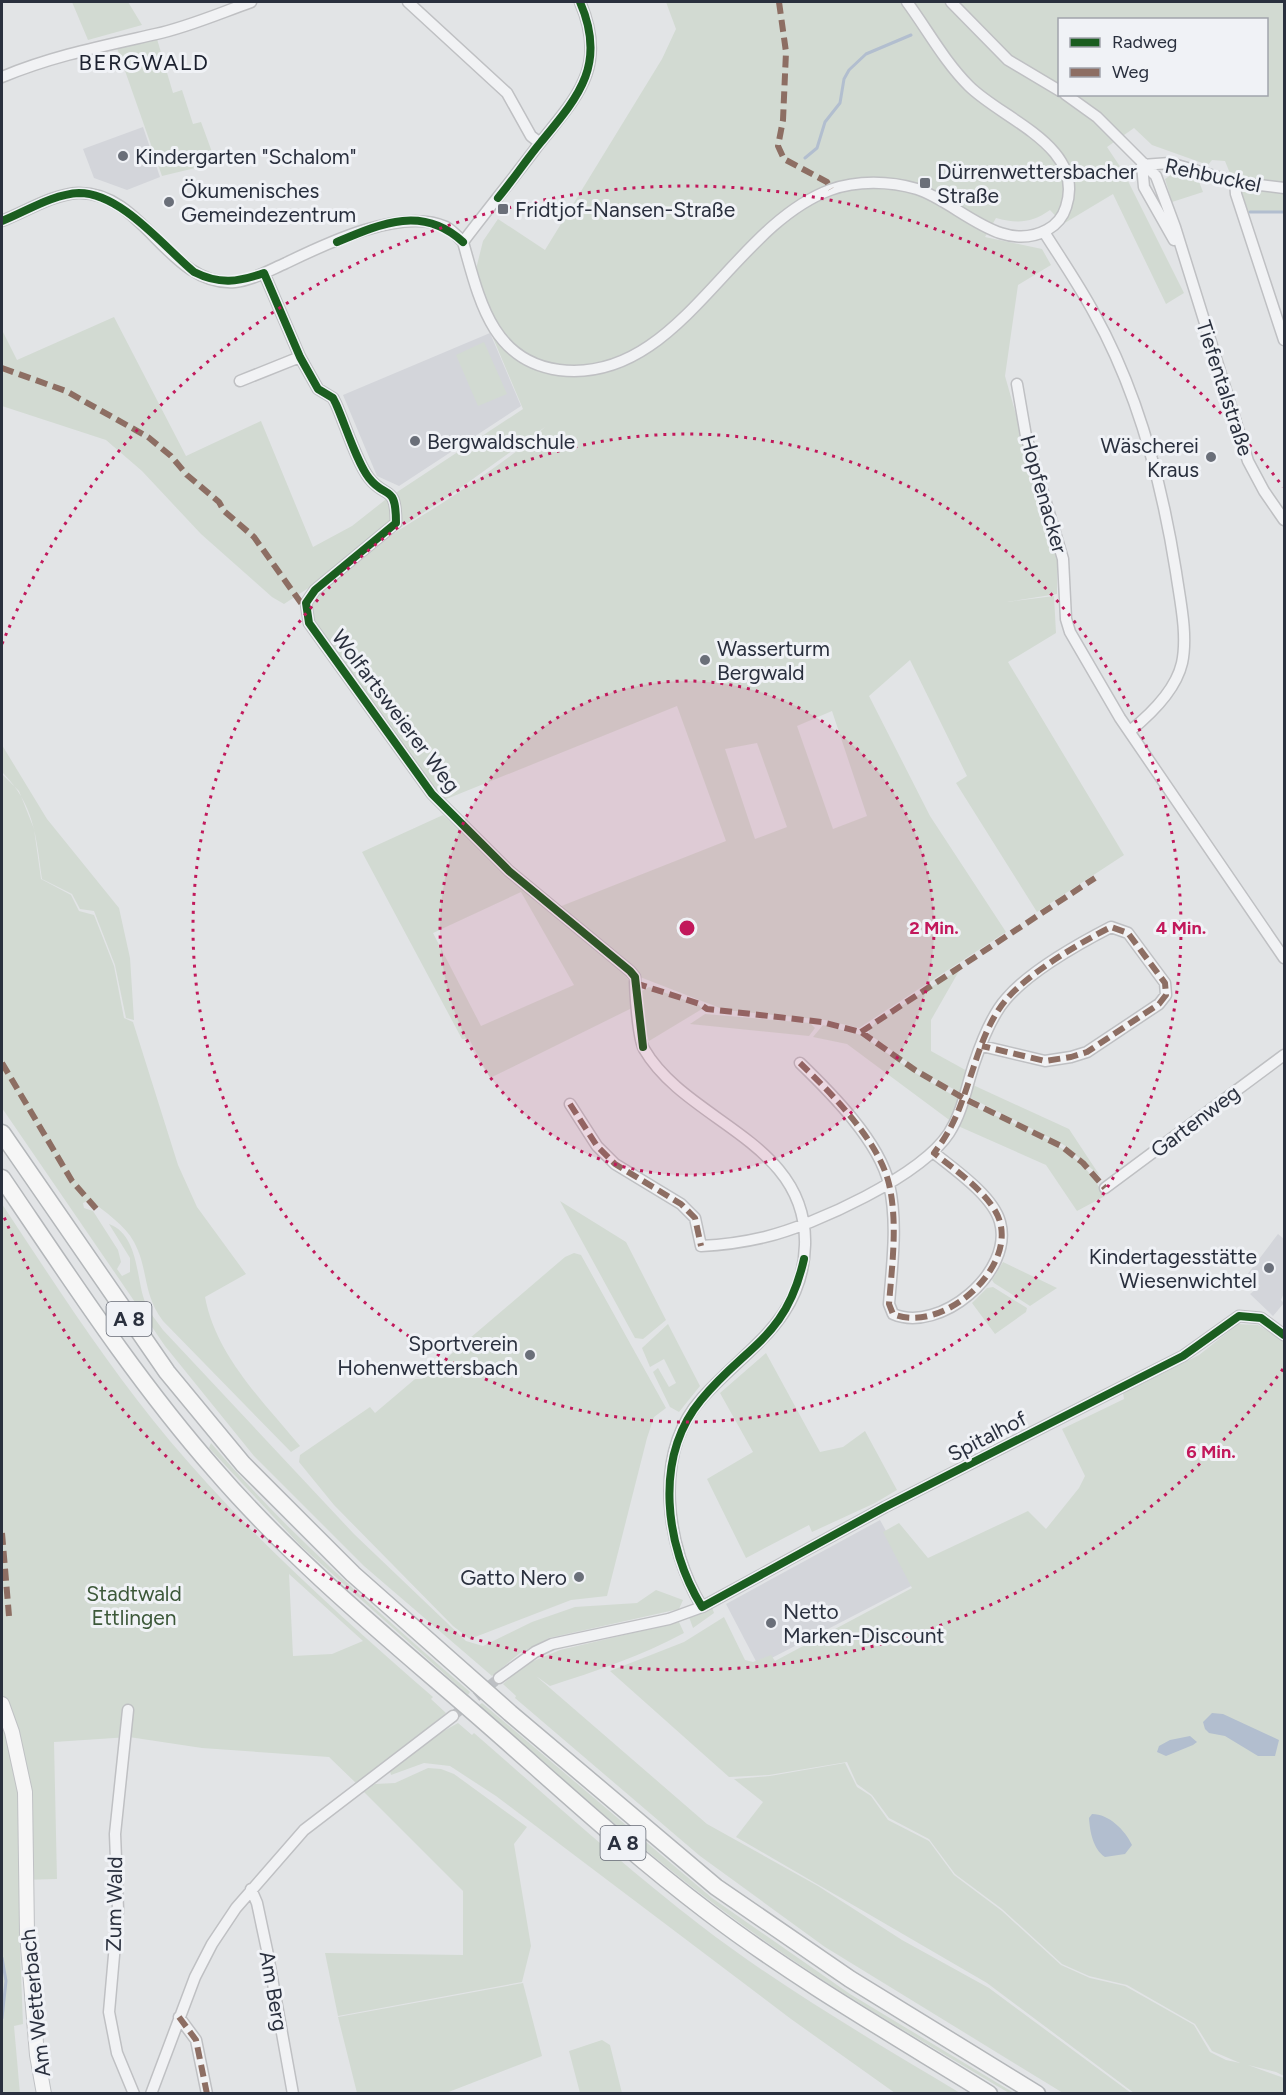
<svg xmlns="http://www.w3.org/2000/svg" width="1286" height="2095" viewBox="0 0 1286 2095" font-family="Figtree,sans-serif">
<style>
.built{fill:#d3d5da}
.green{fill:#d2dad2;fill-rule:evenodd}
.water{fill:#b2becf}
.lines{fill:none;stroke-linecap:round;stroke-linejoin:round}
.stream{stroke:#b2becf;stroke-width:3}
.minor-tunnel{stroke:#bdc0c4;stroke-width:10;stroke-dasharray:10 5;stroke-linecap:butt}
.minor-casing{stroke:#bfc0c3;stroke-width:13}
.major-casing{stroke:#bfc1c4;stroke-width:16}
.highway-casing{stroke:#b4b7ba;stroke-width:19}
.minor{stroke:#f1f2f4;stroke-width:10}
.major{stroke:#f6f6f6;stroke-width:14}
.highway{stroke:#f6f6f6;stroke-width:16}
.quiet{stroke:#8d6e63;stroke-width:6;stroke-dasharray:12 6;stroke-linecap:butt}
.cycleway-casing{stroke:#f0f2f6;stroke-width:11}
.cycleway{stroke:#1b5e20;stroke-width:8}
.ring{fill:none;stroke:#c2185b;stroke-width:3;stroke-dasharray:3 6}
.poi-dot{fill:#6a6f79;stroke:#f0f2f6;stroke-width:2}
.labels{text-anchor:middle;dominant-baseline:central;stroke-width:6;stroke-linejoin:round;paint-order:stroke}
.shield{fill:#f0f2f6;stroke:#656a75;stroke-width:1.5}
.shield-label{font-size:20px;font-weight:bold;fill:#2a303e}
.poi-label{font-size:21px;fill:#2a303e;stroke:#f0f2f6;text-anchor:start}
.street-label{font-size:21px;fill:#2a303e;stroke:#f0f2f6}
.park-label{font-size:21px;fill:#3c5839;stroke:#f0f2f6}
.neighbourhood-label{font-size:22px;letter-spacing:1.5px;fill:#1c212f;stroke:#f0f2f6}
.centre{fill:#c2185b;stroke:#f0f2f6;stroke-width:3}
.ring-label{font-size:18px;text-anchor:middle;font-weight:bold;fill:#c2185b;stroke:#f0f2f6;stroke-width:6;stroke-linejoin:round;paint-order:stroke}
</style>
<rect width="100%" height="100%" fill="#e2e4e6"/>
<!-- built -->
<path class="built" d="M143,127l17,50 -33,13 -33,-12 -11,-29z
M490,333l31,73 -122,80 -22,-10 -34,-81z
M1278,1234l6,5v54l-3,7 3,3 -11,13 -23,-22 10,-8 -13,-11z
M880,1520l35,64 -157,81 -32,-61z"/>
<!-- green -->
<path class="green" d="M72,2h56l14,23 -54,15z
M666,2h618v211h-38l-21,-52 -13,-1 -4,5 -56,-20 -18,-17 -27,19 16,24 61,122 -18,11 -53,-110 -50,30 -13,-14c-18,13 -33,14 -54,8l-11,19 57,12 9,16 -33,20 -13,91 52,183v35l-50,8 47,-6 2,37 -48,29 116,193 -87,57 -81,-129 11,-7 -57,-116 -41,36 61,120 76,116 -147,96 -34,-8 -100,-10 -85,-33 -6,-10 -75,-60 167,-66 -49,-135 -233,94 -127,-173c-3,-8 -7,-15 -4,-22 12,-35 108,-87 140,-109 31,-21 66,-44 92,-69l-93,67 -168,110 -12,-7 -71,-63 -59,-63 -36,-31 -104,-34v-76l15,30 97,-43 72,139 75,-35 52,126 39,-21 33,-26 138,-91 -32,-76 -16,-60 8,-32 15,-22 47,31 117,-191 14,-30zM1060,20h206v74h-206zM832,711l35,105 -34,13 -36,-103zM757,743l30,84 -32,12 -30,-90z
M157,39l16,54 9,-3 11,34 8,-2 15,41 -54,13 -45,-128z
M1174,173l24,6 5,13 -31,10 -7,-23z
M484,342l23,52 -29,12 -22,-51z
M2,745l45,74 72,89 11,50 4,62 -8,-2 -11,-53 -21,-54 -14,-2 -8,-15 -30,-15c-6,-44 -8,-75 -40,-107z
M2,774l17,17 15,38 7,50 30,16 8,16 15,4 20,51 10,52 9,4 45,143 19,42 49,67 -41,23c11,59 58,104 95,149l-9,6 -128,-131c-21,-28 -14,-51 -29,-79 -9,-17 -29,-30 -44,-42l-7,3 1,5 9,3 25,39 3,12 -4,7 5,7 8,-4v-14l-21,-34c30,11 27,55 36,78 4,11 12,19 18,28l191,204 112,107 17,5 49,-24 43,-15 62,-4 19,-13 27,10 -4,9 -130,29 -29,15 -28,23 -128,-110 -110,-110 -89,-110 -163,-238z
M443,815l179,156 7,10 5,26 -144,71 -21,-39h-7l-100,-187zM521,892l53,93 -93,41 -48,-93z
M958,970l1,1 -28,49v31l38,21 -6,22 -42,-22 -52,-38v-4l7,-8z
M649,987l50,18 3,4 -53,32 -5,-12 -2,-38z
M705,1014l105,9 5,5 -6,8 -119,-12z
M823,1025l38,10 56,39 42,25 -7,23 -105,-78 -34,-7z
M973,1085l96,44 31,47 -36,-31 -95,-48z
M967,1104c39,17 89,32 119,65 7,8 13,18 19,27l-28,15 -31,-46 -88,-39z
M560,1201l66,41 40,78 -23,19 -8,-1z
M2,1204c53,80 106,163 168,237 79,94 170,175 263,256l-2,2 15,14 -88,72 -29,-28 -127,-9 -73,-11 -75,5 3,137 -36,1 -2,44 4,100 -9,2 6,68 -18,-1zM289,1574l74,67 -31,13 -39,2z
M574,1253l7,2 85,153 -12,9 -7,21 -40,158 -36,4 -101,39 -17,-13 -119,-121 -35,-43 1,-7 70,-48 5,6 40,-34h7l143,-122z
M1003,1262l54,26 -27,18 -36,-23 -2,-3z
M993,1287l34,21 -1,4 -31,22 -23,-31 15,-15z
M668,1324l32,62 -21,26 -9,-5 -17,-35 5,-4 11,19 7,-4 -12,-24 -14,8 -8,-19z
M1238,1324l20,1 26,16v735l-8,-4 -28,-7 36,13v15h-150l-147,-110 -251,-146 27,-35 -29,-23 36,-3 75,-13 12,24 14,9 17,24 41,21 25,34 48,36 59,54 29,13 35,8 69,39 16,27 16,8 14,3 -28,-12 -17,-27 -68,-39 -38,-9 -27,-12 -60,-55 -47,-35 -26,-35 -40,-21 -17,-23 -15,-11 -10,-22 -78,13 -40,2 -119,-106 74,-29 40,-25 21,43 8,2 18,-7 4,6 137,-73 -29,-56 16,-9 29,35 100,-47 18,18 33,-41 6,-12 -23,-47 62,-30 -1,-6 76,-38z
M766,1353l54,99 23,-5 22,-16 32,59 -22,13 -63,29 -3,-7 -63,33 -39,-79 46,-27 -33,-59z
M211,1443c78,92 168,170 259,249l-2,3 -167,-149 -92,-98z
M712,1607l2,6 -21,15 -4,-11z
M679,1622l5,11c-43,23 -88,38 -134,53l-14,-10 171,148 111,62 84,54 87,48 142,105h-68l-238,-146 -125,-91 -185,-158 1,-2 -13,-12 21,-19 36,-15z
M482,1703l230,195 138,96 164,99h-5c-94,-56 -188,-110 -276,-175 -89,-65 -171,-140 -254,-213z
M458,1723l14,12 2,-2c75,65 148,132 226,192 82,63 172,115 260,168h-65l-104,-74 -295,-223 -46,-30 -26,-3 -33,12 -1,-4 45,-35z
M428,1768l13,1 13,5 73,53 -13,17 17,102 -9,36 -184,34 -13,-63 138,2v-64l-99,-99 11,-8 20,-1z
M523,1983l19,73 -96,37h-89l-19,-76z
M602,2040l8,5 12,48h-42l-11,-42z"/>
<!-- water -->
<path class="water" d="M1212,1713l11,1 56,26 -4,16h-17l-33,-20 -16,-3 -4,-4 -2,-7z
M1190,1736l7,6 -4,3 -27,11 -9,-4 2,-6 11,-6z
M1092,1814c17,0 33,16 40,31l-7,9 -20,3c-12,-8 -15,-25 -16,-39z"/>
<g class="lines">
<!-- stream -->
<path class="stream" d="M805,158l12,-10 8,-26 15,-19 4,-24 5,-9 17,-16 45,-19
M1250,212h34
M2,1958l4,23 -4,37"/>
<!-- minor-tunnel -->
<path class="minor-tunnel" d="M453,1716l46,-38"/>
<!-- minor casing -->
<g class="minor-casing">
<path id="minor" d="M408,2l99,91 24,43 9,7
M951,2l57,58 52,31
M2,77c50,-21 101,-31 154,-43 32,-7 64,-21 95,-32
M1065,94l32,23 59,59 19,51 73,234 16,30 20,29
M1142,165l28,-2 65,19 49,6
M1142,165l2,22 30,53
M1235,182l1,12 48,146
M2,221c23,-9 51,-27 76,-28 66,-2 90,94 157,89 18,-2 35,-12 51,-19 41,-20 116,-56 160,-36 6,3 12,10 17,15
M1044,232c17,27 35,53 50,81 44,79 68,170 82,259 4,28 12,63 6,91 -6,26 -31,51 -52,68
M463,242c16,56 28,119 96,128 119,15 171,-143 271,-180 27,-10 60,-9 87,-1 41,13 83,66 130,41 9,-5 16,-13 19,-23 20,-61 -63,-87 -97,-121 -25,-25 -42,-57 -62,-84
M463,242c24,-32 49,-62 73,-94 39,-50 73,-79 44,-146
M264,273l36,84 18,32 15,9 3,6c9,20 21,59 33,74 17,22 27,5 27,45l-81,67 -9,13 3,20 123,171 77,77 121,100 5,6c0,15 3,61 9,72 43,74 164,92 161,196 -2,75 -58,103 -103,153 -50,56 -36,149 0,209
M240,381l60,-24
M1017,384l9,52 37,123 3,60 4,13 50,86 164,240
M800,1063c31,30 79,78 89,121 9,39 3,81 0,120l4,10c47,20 121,-42 107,-92 -7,-26 -46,-53 -66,-69
M570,1104l27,42 18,18 66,40 14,14 6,28c22,-1 43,-4 64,-9 50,-12 156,-61 184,-104 14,-22 17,-45 25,-69 7,-21 17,-48 32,-65 24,-28 72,-55 105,-72l17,6 37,50 1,12 -7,9 -72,48 -16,5 -26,4 -63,-15
M1105,1188l179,-133
M499,1678l36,-26 17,-8 117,-25 33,-12 183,-100 298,-151 56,-40 22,2 23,17
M128,1710l-13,124 3,76 -9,102 8,41 17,41
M251,1889l6,14 10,47 26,144
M179,2017l17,23 11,54
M151,2094l44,-117 17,-33 24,-36 68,-78 149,-114"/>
</g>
<!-- major casing -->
<g class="major-casing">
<path id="major" d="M2,1704l10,28 13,60 2,142 10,121 7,39"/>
</g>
<!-- highway casing -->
<g class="highway-casing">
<path id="highway" d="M2,1133l165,239 76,92 110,110 157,139 206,174 134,92 187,115
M2,1178c68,100 133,201 213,292 75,87 162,159 249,234 80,69 158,143 244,208 88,67 186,123 281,182"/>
</g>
<!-- minor -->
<use href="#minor" class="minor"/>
<!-- major -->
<use href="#major" class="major"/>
<!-- highway -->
<use href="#highway" class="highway"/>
<!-- quiet -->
<path class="quiet" d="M779,2l7,50 -3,68 -5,26 6,13 43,23 4,7
M2,368l64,23 82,46 23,19 16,19 32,27 5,9 30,26 52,73
M635,983l65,21 7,5 115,13 39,10 54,38 50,29 96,47 22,17 22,25
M861,1032l234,-154
M2,1063l70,118 28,32
M800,1063c31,30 79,78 89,121 9,39 3,81 0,120l4,10c47,20 121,-42 107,-92 -7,-26 -46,-53 -66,-69 23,-30 28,-52 40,-87 7,-22 17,-49 32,-66 21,-26 75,-58 105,-73l17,6 37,50 1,12 -7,9 -72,48 -16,5 -26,4 -63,-15
M570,1104l27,42 18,18 66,40 14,14 6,28
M2,1533l7,83
M179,2017l17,23 11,54"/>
<!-- cycleway casing -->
<g class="cycleway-casing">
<path id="cycleway" d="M498,198c15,-18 28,-38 43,-56 38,-46 66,-78 39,-140
M2,221c23,-9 51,-27 77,-28 42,0 84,53 115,79 26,13 44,10 70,1l36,84 18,32 15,9 3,6c9,20 21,59 33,74 17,22 27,5 27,45l-81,67 -9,13 3,20 123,171 77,77 121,100 5,6 8,70
M337,242c45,-19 86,-37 126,0
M804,1259c-18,80 -58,86 -103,141 -48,58 -36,147 1,207l183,-100 298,-151 56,-40 22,2 23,17"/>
</g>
<!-- cycleway -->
<use href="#cycleway" class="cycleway"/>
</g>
<!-- distance rings -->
<circle cx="687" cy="928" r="247" fill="#c2185b" fill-opacity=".12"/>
<g class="ring">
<circle cx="687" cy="928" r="247"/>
<circle cx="687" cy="928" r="494"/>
<path d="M1283 1369A741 741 0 0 1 2 1212M2 644A741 741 0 0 1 1283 487"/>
</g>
<!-- markers -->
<g class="poi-dot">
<circle cx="123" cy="156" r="6"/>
<rect x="919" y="177" width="12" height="12" rx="3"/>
<circle cx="169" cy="202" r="6"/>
<rect x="497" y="203" width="12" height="12" rx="3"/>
<circle cx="415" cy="441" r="6"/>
<circle cx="1211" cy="457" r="6"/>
<circle cx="705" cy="660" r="6"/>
<circle cx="1269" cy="1268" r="6"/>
<circle cx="530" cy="1355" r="6"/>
<circle cx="579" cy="1577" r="6"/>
<circle cx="771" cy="1623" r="6"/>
</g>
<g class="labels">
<!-- shield labels -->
<g class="shield">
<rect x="106.5" y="1302" width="45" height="34" rx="4.5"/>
<rect x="600.5" y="1826" width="45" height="34" rx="4.5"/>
</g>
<g class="shield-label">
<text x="129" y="1319">A 8</text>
<text x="623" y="1843">A 8</text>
</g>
<!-- poi labels -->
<g class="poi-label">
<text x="135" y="156">Kindergarten "Schalom"</text>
<text x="937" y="171">Dürrenwettersbacher<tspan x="937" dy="24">Straße</tspan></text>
<text x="181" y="190">Ökumenisches<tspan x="181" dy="24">Gemeindezentrum</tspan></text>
<text x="515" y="209">Fridtjof-Nansen-Straße</text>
<text x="427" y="441">Bergwaldschule</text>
<text x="1199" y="445" text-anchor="end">Wäscherei<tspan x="1199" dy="24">Kraus</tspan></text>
<text x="717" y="648">Wasserturm<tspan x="717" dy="24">Bergwald</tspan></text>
<text x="1257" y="1256" text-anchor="end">Kindertagesstätte<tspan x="1257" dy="24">Wiesenwichtel</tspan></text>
<text x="518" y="1343" text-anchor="end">Sportverein<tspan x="518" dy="24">Hohenwettersbach</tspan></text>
<text x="567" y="1577" text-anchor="end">Gatto Nero</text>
<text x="783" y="1611">Netto<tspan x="783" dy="24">Marken-Discount</tspan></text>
</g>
<!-- street labels -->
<g class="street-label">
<text transform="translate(1213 175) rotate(12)">Rehbuckel</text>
<text transform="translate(1225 388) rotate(72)">Tiefentalstraße</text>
<text transform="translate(1044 494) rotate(74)">Hopfenacker</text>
<text transform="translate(396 711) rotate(53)">Wolfartsweierer Weg</text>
<text transform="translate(1195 1121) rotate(-37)">Gartenweg</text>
<text transform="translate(987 1436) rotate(-27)">Spitalhof</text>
<text transform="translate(114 1904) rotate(-89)">Zum Wald</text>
<text transform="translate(274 1991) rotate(80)">Am Berg</text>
<text transform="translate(35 2003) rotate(-96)">Am Wetterbach</text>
</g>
<!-- park labels -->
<g class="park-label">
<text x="134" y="1593">Stadtwald<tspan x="134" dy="24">Ettlingen</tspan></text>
</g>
<!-- neighbourhood labels -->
<g class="neighbourhood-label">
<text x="144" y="62">BERGWALD</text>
</g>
</g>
<circle cx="687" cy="928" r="9" class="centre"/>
<g class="ring-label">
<text x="934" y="934">2 Min.</text>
<text x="1181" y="934">4 Min.</text>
<text x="1211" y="1458">6 Min.</text>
</g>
<!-- border -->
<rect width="1286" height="2095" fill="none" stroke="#2a303e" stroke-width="6"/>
<!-- legend -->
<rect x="1058" y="18" width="210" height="78" fill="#f0f2f6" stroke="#a1a4ac" stroke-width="1.5"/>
<rect x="1070" y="38" width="30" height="9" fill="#1b5e20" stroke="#a1a4ac" stroke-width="1.5"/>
<text x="1112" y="48" font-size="18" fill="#2a303e">Radweg</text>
<rect x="1070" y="68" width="30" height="9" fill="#8d6e63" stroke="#a1a4ac" stroke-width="1.5"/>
<text x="1112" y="78" font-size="18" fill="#2a303e">Weg</text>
</svg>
